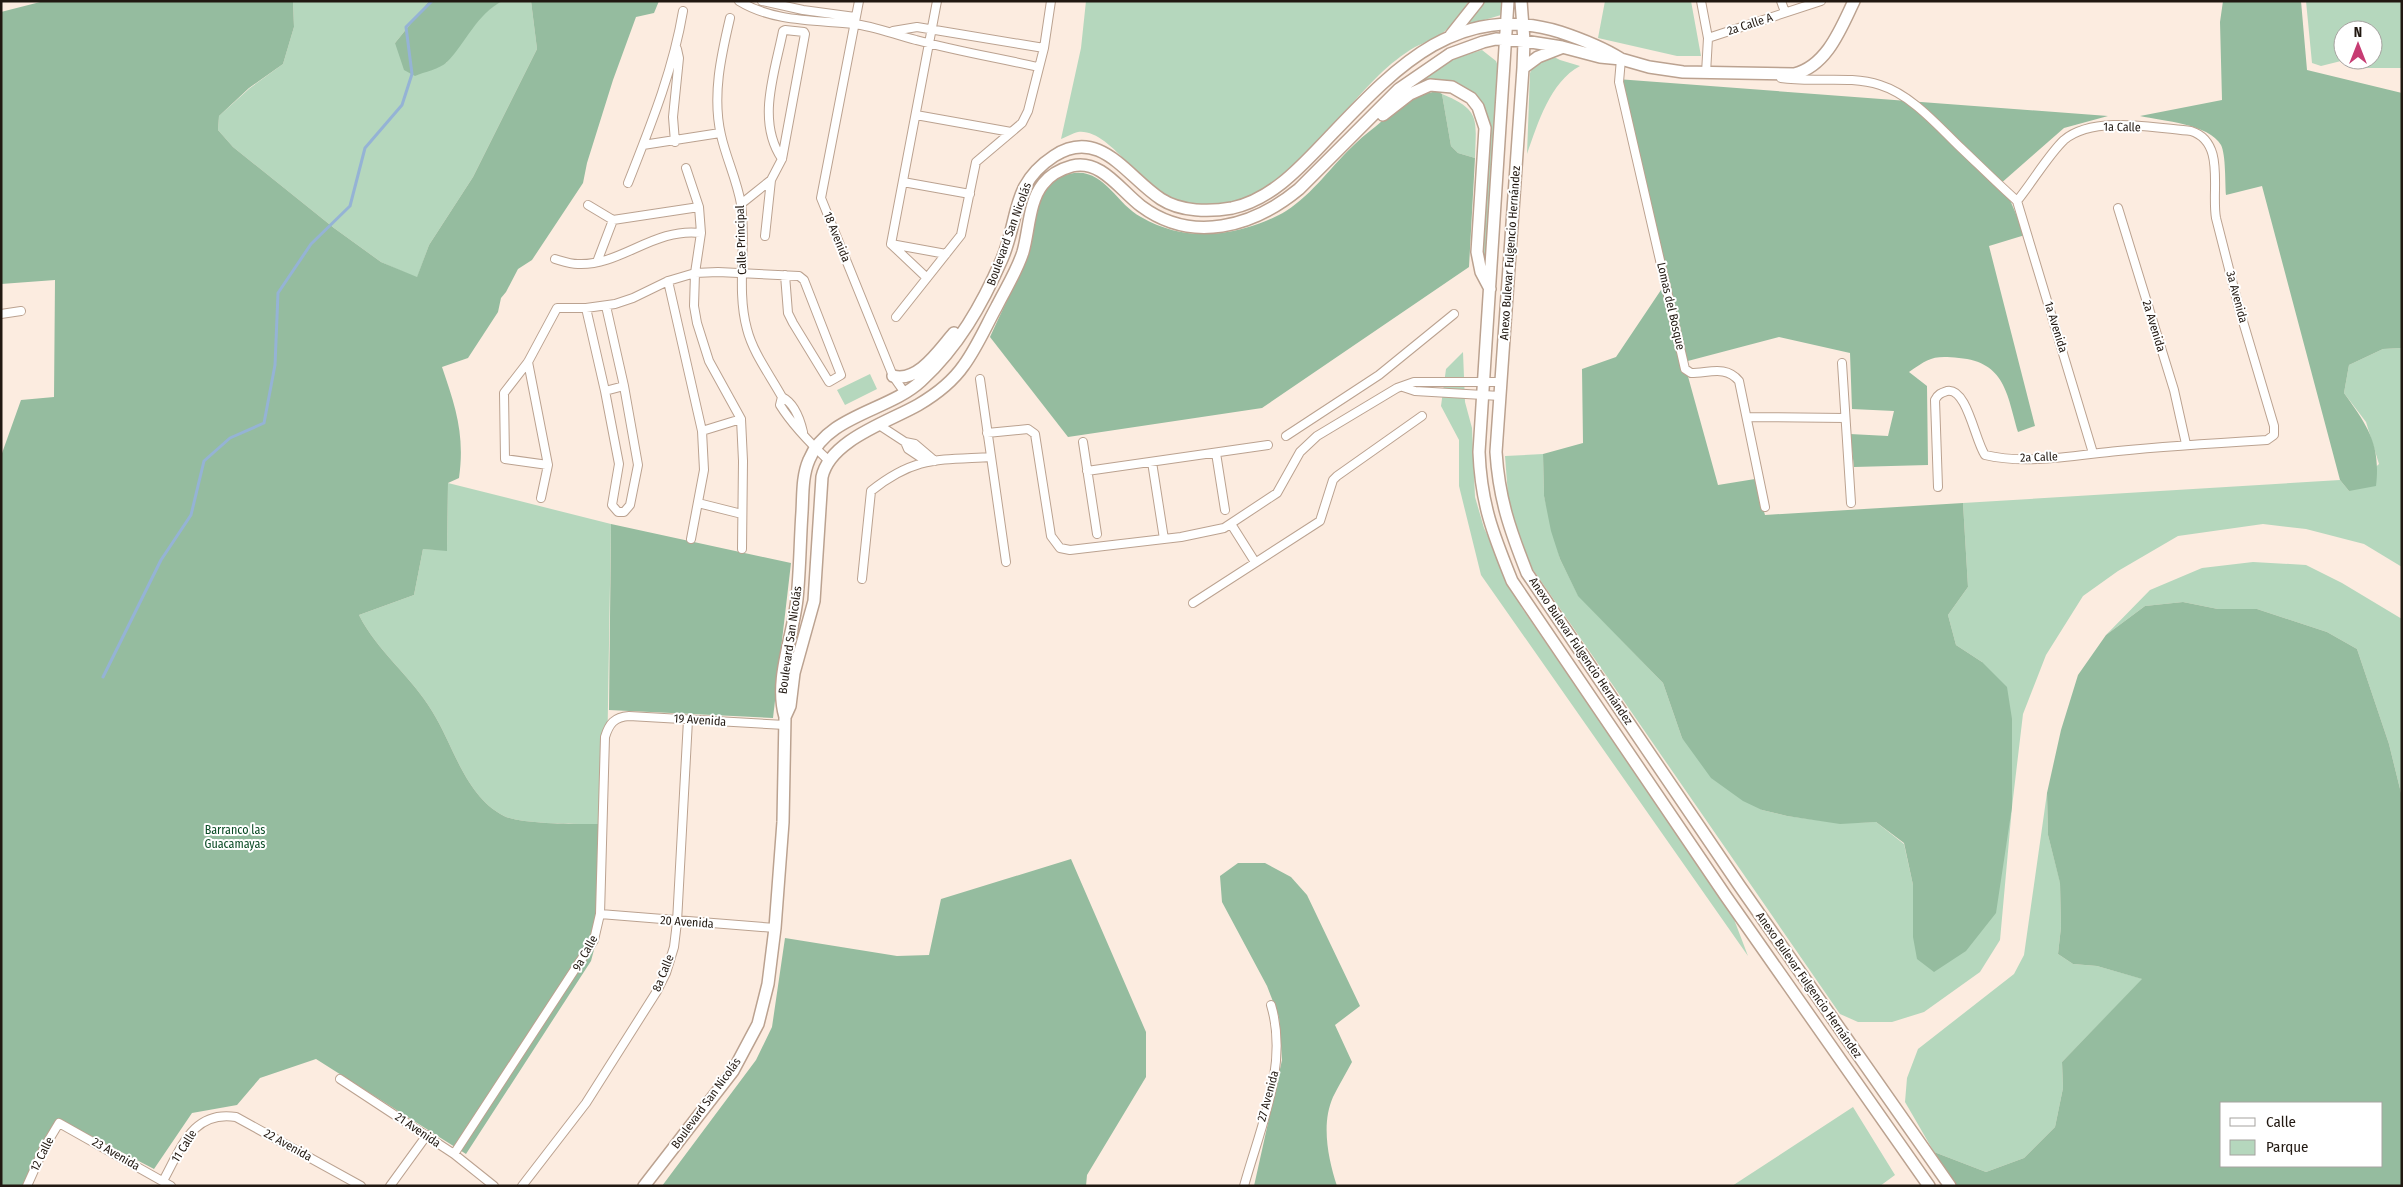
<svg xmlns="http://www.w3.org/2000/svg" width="2403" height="1187" viewBox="0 0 2403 1187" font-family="'Fira Sans Condensed',sans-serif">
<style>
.green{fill:#b5d7bd}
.forest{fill:#95bc9f;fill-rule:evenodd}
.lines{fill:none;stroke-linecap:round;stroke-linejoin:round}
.stream{stroke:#95b3d5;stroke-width:3}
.street-casing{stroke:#bba290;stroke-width:10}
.secondary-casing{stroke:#bba290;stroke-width:14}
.street{stroke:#fff;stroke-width:8}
.secondary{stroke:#fff;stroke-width:11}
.labels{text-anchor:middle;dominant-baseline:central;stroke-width:4;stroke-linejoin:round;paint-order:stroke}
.street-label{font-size:12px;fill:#211811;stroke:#fff}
.park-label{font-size:12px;fill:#094a24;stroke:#fff}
</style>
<rect width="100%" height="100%" fill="#fcece0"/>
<!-- green -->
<path class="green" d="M293,1h136l-34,42 51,20c12,-16 38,-58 58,-62 8,-1 18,0 27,0l6,48 -64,128 -44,68 -12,33 -36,-16 -47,-34 -101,-81 -15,-17 1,-14 31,-28 33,-24 11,-37z
M1086,1h383c-7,10 -14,22 -24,30 -8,7 -20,11 -30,16 -12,7 -26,18 -36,28 -40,39 -84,103 -136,125 -18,8 -45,6 -64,2 -36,-8 -68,-74 -101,-70 -5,1 -12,5 -17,7l20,-91z
M1485,1h18l-2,14 -37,11z
M1605,1h86l10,55h-24l-79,-18z
M2306,1h96v67h-51l-3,-8h25v-30h-30v30h2l-24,6 -9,-3z
M1482,50l14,11 3,8 -14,200 -5,-9 7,-130 -15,-33 -55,-11 -8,1 44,-28z
M1552,56l8,4 20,6c-30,16 -42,57 -53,88l3,-81 4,-8z
M1442,94c39,16 34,25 33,64l-17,-5 -7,-7z
M2402,348v219l-38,-23 -58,-15 -43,-5 -85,12 -60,35 -35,25 -37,59 -23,59 -11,93 -12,133 -20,32 -56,40 -32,10h-34l-18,-8 -317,-459 -14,-47 -4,-52 38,-2 1,42 16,63 18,36 85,88 19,55 80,72 25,6 53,7 36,-1 28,22 9,41v52l69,-275 -26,-17 -8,-30 20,-28 -5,-84 377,-23 9,11 30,-27 -13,-42 -22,-29 5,-28 34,-16z
M1463,352l2,50 7,26 3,69 9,31 38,80 210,306 16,42 -267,-381 -22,-89v-46l-18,-34 5,-37z
M870,374l7,15 -32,16 -8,-15z
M448,483l163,41 -5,300c-23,0 -84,1 -102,-8 -39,-20 -50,-70 -72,-105 -21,-35 -55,-60 -73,-96l55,-20 9,-46 24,1z
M2253,562l53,3 36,18 60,36v178l-13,-53 -32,-95 -30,-17 -70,-23h-39l-35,-7 -38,4 -39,29 44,-45 52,-22z
M2047,793l1,42 12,47 1,45 -3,27 15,10 24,2 46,13 -81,83 1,26 -8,39 -31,31 -38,14 -52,-20 -29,-50 2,-24 11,-29 96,-75 10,-19z
M1853,1107l42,68 -15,11h-148z"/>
<!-- forest -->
<path class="forest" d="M44,1h249l1,26 -11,37 -34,24 -30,28 -1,14 15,17 101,81 47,34 36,15 12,-32 44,-68 64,-128 -6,-48h128l-5,12 -18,4 -23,63 -26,83 -4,20 -51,77 -14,9 -12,23 -5,6 -3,14 -30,46 -26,9c14,41 23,68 17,111l-11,5 -1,68 -24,-2 -9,46 -55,20c18,36 52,61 73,96 22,35 33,85 72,105 18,9 79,8 102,8l-7,107 -8,30 -125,193 -150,-95 -56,19 -23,27 -45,8 -38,56 -96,-50 -34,67h-23v-730l20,-56 33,-3 1,-117 -54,4v-272z
M429,1h74c-27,13 -36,41 -56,61 -7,7 -23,10 -32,14l-11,-6 -9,-27z
M2223,1h78l6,69 95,23v255l-19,1 -34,16 -5,28c23,32 37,51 32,93l-27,5 -9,-11 -78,-294 -36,9c-1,-11 0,-40 -5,-50 -12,-21 -58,-24 -81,-29l82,-16 -2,-78z
M1617,79l491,37 -44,12 -65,57 11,15 15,35 -36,11 46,180 -17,6c-11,-38 -13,-70 -59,-74 -26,-3 -30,0 -50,14l18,14 1,79 -74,2 -4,-33 38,2 6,-25 -42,-2 -2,-56 -71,-16 -95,25 34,123 37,-6 10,36 198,-12 5,84 -20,28 8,30 26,17 25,25 5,32v88l-16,106 -30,38 -32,21 -17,-13 -4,-22v-52l-9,-42 -28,-21 -36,2 -53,-8 -25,-6 -19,-9 -32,-23 -29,-40 -19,-55 -85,-87 -18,-37 -9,-28 -7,-35 -1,-42 40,-11 -1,-74 34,-12 49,-73z
M1437,91l5,3 9,52 7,7 17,5 -6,109 -207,141 -194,29 -78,-100c14,-31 30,-61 40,-94 5,-14 5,-30 11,-44 3,-10 10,-18 19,-22 41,-18 53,25 81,40 26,15 51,19 80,16 20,-2 47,-11 65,-22 27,-17 46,-46 70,-68 8,-8 17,-14 26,-22 20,-15 31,-25 55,-30z
M611,524l180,39 -18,155 -164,-8z
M2183,602l35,7h39l70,23 30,17 32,95 13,53v389h-445l-23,-34 52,20 38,-14 31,-31 8,-39 -1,-26 80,-83 -45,-13 -24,-2 -15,-10 3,-27 -1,-44 -12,-48 -1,-42 14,-63 17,-55 28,-40 39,-29zM2222,1103h160v63h-160z
M1071,859l75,173v45l-59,98 -1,11h-424l94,-126 16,-33 13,-89 112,18 32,-1 12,-56z
M1238,863h27l26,14 16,18 53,111 -25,19 17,37c-6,11 -13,23 -19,35 -12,27 -5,61 4,89h-83l28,-126 -3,-43 -12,-31 -45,-84 -2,-26z"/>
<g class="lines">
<!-- stream -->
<path class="stream" d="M103,677l58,-117 30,-45 13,-54 26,-23 34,-15 11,-58 3,-72 33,-49 39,-38 15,-58 37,-43 10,-31 -6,-47 26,-26"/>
<!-- street casing -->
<g class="street-casing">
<path id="street" d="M739,1c34,21 76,19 114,23 22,2 42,11 63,16 40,11 82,18 122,27
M762,1l41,9 52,7
M859,1l-38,197 72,178 12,17
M1701,1l7,37 -2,35
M1781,1l4,11
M730,18c-9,38 -18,78 -9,117 5,23 16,45 20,69 6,41 -5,85 6,125 6,24 23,46 35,68 12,6 18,22 21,35
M893,31l24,-4 127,21
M1708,38l113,-37
M1621,59l-2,23 66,287 6,4c18,0 35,-8 48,8l26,126
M1781,78c33,5 68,-3 99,7 32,10 58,41 81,63 19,18 37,36 56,53
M916,115l95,17
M675,142l-2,-25 6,-59 -2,-9
M643,145l77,-12
M686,168l13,39 2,26 -6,40 -1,33 3,17 12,38 32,58 2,42 -1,88
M903,182l67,12
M628,183c22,-56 45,-112 55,-172
M2017,201l76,252
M741,204l30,-24
M588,205l25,15 86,-13
M2118,208l56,182 12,54
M765,236l6,-56 11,-21 23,-125 -1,-2 -19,-2 -2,1c-8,41 -27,90 -1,128
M891,244l55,10
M555,259c7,2 15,5 23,5 43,2 76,-37 123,-31
M597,262l16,-42
M927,278l-36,-34 46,-243
M668,281l34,150 2,39 -13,69
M586,308l19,83 14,73 -7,41 6,7h6l6,-7 8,-40 -14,-79 -18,-80
M1,314l20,-3
M896,317l65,-82 15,-73 46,-39 6,-12 16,-63 7,-47
M528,362l20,103 -7,33
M1842,363l9,140
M980,379l26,183
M1403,387l12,4 85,5
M605,391l19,-5
M782,397l-2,8c13,21 30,38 48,55
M1747,417l98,1
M879,425l26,17 10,2 20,17
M702,431l39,-12
M987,433l41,-4 7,5 16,102 9,12 10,2 111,-13 43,-9 53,-35 23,-41 17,-16 80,-48 17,-6h86
M1286,436l93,-61 75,-61
M905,442l3,7 18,12
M1083,442l14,92
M1216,453l9,57
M1152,462l12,77
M548,465l-43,-6 -1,-66 24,-31 29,-54h29l29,-4 18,-6 35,-17 27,-8 23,-1 81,4 5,4 37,95 -12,7 -36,-59 -5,-10 -3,-38
M1087,471l181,-26
M1938,487l-3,-87c3,-6 6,-7 12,-9 20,-4 28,50 38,64 42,10 91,0 133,-4 50,-5 99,-8 149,-11l7,-5v-9l-35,-118 -23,-90c-5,-28 10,-76 -25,-87 -36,-3 -97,-16 -127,9 -15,14 -33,44 -47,61
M698,503l44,11
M1231,524l24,38
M862,579l9,-88c44,-35 67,-31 120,-34
M1193,603l127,-82 13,-41 4,-4 85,-60
M600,914l175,14
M340,1079l114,75 40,32
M454,1154l140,-214 6,-26 5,-177c4,-13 9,-20 24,-21l156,9
M163,1181c18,-32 29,-71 73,-64l125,69
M27,1186l17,-38 15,-25 112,63
M390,1186l37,-51
M522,1186l64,-83 71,-112 9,-18 8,-26 3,-25 11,-202
M1244,1186c16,-58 45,-121 27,-181"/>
</g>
<!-- secondary casing -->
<g class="secondary-casing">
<path id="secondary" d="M1508,1l-29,451c2,52 14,82 33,129l213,314 204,291
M1521,1l3,40 -1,27 -27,384c3,47 14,78 31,121l212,312 211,301
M1451,35l27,-34
M1523,68l15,-11 23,-9
M1383,115l27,-21 20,-9 22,2 19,11 7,9 7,21 -8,124 4,20 9,17
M893,376c25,7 46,-26 61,-43
M785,717l5,-11 4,-33 20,-72 8,-124c8,-37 66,-55 96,-72 17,-10 35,-24 46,-40 13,-18 22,-39 33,-59 9,-18 20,-35 26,-54 6,-21 6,-51 20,-68 7,-9 18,-15 29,-18 29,-7 48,24 69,40 51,38 112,21 158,-17l100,-100 51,-35 33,-12 13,-3 28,2 38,6 38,10 21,2 28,8 34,5 111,2c33,-8 47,-46 60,-73
M644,1186l89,-115 25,-47 10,-40 7,-56 8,-106 2,-105c-11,-37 8,-80 12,-118 3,-29 3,-58 5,-87 1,-17 0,-36 7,-52 18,-45 80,-49 112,-79 37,-34 61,-76 81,-122 18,-42 8,-74 52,-103 46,-30 73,21 107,43 20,13 49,13 71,9 42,-9 72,-45 100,-74 65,-68 126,-133 228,-102 21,7 42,15 61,27"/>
</g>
<!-- street -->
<use href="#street" class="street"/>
<!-- secondary -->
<use href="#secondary" class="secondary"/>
</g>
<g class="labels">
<!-- street labels -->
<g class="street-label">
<text transform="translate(1750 24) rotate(-18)">2a Calle A</text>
<text transform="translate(2122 127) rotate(1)">1a Calle</text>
<text transform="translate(1009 234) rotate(-70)">Boulevard San Nicolás</text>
<text transform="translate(837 237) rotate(68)">18 Avenida</text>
<text transform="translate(741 240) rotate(-92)">Calle Principal</text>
<text transform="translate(1510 253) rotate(-86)">Anexo Bulevar Fulgencio Hernández</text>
<text transform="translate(2237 297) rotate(75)">3a Avenida</text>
<text transform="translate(1671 306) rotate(77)">Lomas del Bosque</text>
<text transform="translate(2154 326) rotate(73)">2a Avenida</text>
<text transform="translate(2056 327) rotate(73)">1a Avenida</text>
<text transform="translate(2039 457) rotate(-2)">2a Calle</text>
<text transform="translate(790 640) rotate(-82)">Boulevard San Nicolás</text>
<text transform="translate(1581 651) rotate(56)">Anexo Bulevar Fulgencio Hernández</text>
<text transform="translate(700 720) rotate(4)">19 Avenida</text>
<text transform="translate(687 922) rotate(4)">20 Avenida</text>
<text transform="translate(585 953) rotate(-61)">9a Calle</text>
<text transform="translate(663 973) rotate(-68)">8a Calle</text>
<text transform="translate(1809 985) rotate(55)">Anexo Bulevar Fulgencio Hernández</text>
<text transform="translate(1268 1096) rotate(-75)">27 Avenida</text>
<text transform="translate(706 1103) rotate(-54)">Boulevard San Nicolás</text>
<text transform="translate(418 1130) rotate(34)">21 Avenida</text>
<text transform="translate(288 1145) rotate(29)">22 Avenida</text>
<text transform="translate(184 1146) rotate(-58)">11 Calle</text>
<text transform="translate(42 1154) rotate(-63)">12 Calle</text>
<text transform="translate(116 1154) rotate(30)">23 Avenida</text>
</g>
<!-- park labels -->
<g class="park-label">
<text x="235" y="830">Barranco las<tspan x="235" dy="14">Guacamayas</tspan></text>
</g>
</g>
<!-- border -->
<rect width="2403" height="1187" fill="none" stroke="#211811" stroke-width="5"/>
<!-- legend -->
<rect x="2220" y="1102" width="162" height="65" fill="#ffffff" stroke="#a6a3a0"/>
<rect x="2230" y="1118" width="25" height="8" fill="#ffffff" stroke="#a6a3a0"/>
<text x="2266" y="1127" font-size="15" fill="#211811">Calle</text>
<rect x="2230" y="1140" width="25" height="15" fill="#b5d7bd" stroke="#a6a3a0"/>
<text x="2266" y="1152" font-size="15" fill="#211811">Parque</text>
<!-- north arrow -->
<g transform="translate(2358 45)"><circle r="24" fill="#ffffff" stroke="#a6a3a0"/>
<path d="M0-4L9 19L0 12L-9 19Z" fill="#c73c73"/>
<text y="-8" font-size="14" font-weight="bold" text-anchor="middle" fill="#211811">N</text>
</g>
</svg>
